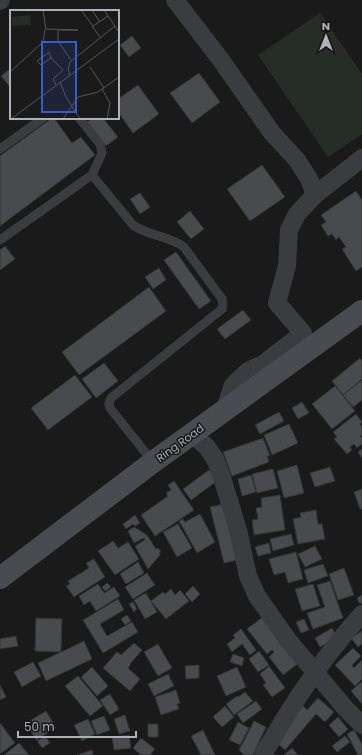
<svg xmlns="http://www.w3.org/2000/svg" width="362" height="755" viewBox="0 0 362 755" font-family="Poppins,sans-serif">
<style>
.garden{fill:#262d27}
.building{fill:#494a4d;stroke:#343437}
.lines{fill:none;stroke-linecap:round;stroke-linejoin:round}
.lane{stroke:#3b3c40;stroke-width:9}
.street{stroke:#3b3c40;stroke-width:18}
.secondary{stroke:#494b50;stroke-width:22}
.labels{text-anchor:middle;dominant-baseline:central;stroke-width:3;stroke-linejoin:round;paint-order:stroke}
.street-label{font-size:11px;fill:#aeb1b9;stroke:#151516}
.inset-road{fill:none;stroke:#55565a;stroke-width:1}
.view{fill:#335dd3;fill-opacity:0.15;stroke:#335dd3;stroke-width:2}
.inset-edge{fill:none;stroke:#aeb1b9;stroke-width:2}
</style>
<rect width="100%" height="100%" fill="#1a1a1b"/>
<!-- garden -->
<path class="garden" d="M320,13l42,61v60l-34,23 -70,-102z"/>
<!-- building -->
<path class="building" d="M132,36l9,12 -12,9 -9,-12z
M11,68v20l-10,-12z
M199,73l21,29 -28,21 -22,-30z
M138,85l21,29 -26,19 -15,-21v-13z
M52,118h2l18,25 9,-6 14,18 -95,71v-70z
M93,118h10l15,19 -12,9 -19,-24z
M262,165l23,32 -35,24 -23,-32z
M356,191l6,9v67l-6,4 -14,-22 4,-2 -7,-10 -3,3 -4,-6 -4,2 -7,-11 5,-3 -5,-7z
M140,193l10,14 -10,7 -10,-15z
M190,211l14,18 -13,10 -14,-17z
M5,246l10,13 -15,11v-20z
M176,252l35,49 -12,8 -35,-49z
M159,268l7,12 -13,9 -8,-12z
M149,287l17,24 -87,64 -17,-23z
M243,310l8,10 -26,19 -8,-10z
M360,358l2,3v18l-19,16 -11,-14z
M104,363l14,18 -22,17 -14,-19z
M75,375l17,22 -44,33 -17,-22z
M362,380v20l-9,7 -10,-12z
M335,386l20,25 -23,18 -20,-25z
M302,402l7,11 -11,6 -6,-11z
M279,412l5,9 -24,13 -5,-9z
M356,414l6,8 -2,2 2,3v8l-2,1 2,2v6l-5,4 -3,-4 -4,3 2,3 -5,4 -13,-15 3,-2 -4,-5z
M289,424l9,19 -26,12 -8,-20z
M263,438l7,18h-3l2,6 -37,14 -9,-24z
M362,449v9l-4,-6z
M297,465l7,28 -20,5 -7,-27z
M330,467l5,14 -20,6 -5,-14z
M273,469l5,19 -21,5 -5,-19z
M209,470l8,11 -26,19 -8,-11z
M251,475l5,17 -14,4 -4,-17z
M174,481l20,29 -39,26 -14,-21 27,-19 -2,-3 5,-3 -3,-5z
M362,489v20h-2l-6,-17z
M280,495l5,35 -31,5 -2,-15 6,-1 -2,-11 6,-1 -1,-9z
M224,504l14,56 -14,3 -14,-56z
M316,510l2,14h4l3,15 -27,5 -5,-25 8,-2 -1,-4z
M200,514l15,28 -18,11 -18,-32 4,-2 2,3z
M135,515l5,8 -5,3 -2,-2 -7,5 -3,-5z
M178,524l14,24 -15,9 -14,-25z
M134,527l13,8 9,14 2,-1 3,4 -2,1 1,2 -12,14 -13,-23 10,-6 -1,-2 -10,5 -6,-12z
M291,534l3,11 -21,6 -3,-12z
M113,541l5,7 10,-6 11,17 -24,16 -17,-24z
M269,543l2,10 -13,3 -3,-9z
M315,546l7,13 -17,8 -7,-13z
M296,552l7,27 -15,4 -3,-11 -11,3 -5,-16z
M94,559l11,18 -31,20 -8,-11 4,-2 -2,-3 21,-13 -3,-5z
M138,562l6,11 -18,11 -6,-10z
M323,564l5,12 -20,7 -4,-13z
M344,568l10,27 -16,5 -9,-26z
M147,573l8,12 -22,14 -8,-12z
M330,581l13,37 -30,11 -6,-16 18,-6 -8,-22z
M107,583l4,4 -6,4 -3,-4z
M98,584l6,9 10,-6 6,9 -24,15 -6,-10 -6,4 -5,-9z
M313,584l7,22 -18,5 -7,-22z
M193,586l7,8 -8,8 -7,-8z
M171,589l4,6 5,-5 9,11 -23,18 -15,-18 12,-9 2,2z
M146,593l11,19 -12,7 -11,-19z
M362,595v7l-2,2 -3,-6z
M118,599l6,11 -24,14 7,12 25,-14 6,10 -35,21 -20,-33z
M133,602l4,7 -3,3 -5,-8z
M127,615l4,6 -6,4 -4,-6z
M264,616l36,46 -17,13 -14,-18 5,-5 -2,-2 -5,4 -20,-25z
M36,618l26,1 -1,33 -26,-1z
M304,619l5,11 -8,3 -5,-11z
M332,628l5,10 -17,9 -5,-9z
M241,629l15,21 -6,5 -8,-11 -10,8 -5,-8 8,-6 -2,-3z
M362,631v13l-4,3 -7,-9z
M16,636l2,10 -18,3v-10z
M84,641l8,18 -46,22 -8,-18z
M134,643l8,7 -12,14h1l-3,4 12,11 -10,12 -27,-23 14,-16 4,3z
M158,644l14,24 -14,8 -14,-24z
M353,648l8,8 -9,9 2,3 8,-8v19l-7,7 -20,-21z
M259,651l10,14 -11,7 -9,-13z
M233,654l11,4 -2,8 -12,-4z
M33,662l8,14 -19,11 -8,-15z
M199,665v13l-13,1 -1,-13z
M269,666l16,22 -13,9 -9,-12 3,-2 -6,-9z
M92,667l16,19 -11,10 -16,-19z
M237,667l9,20 -20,9 -9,-20z
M168,674l6,12 -20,10 -6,-12z
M78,676l25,30 -13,10 -25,-30z
M361,682l1,1v21l-11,-13z
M0,685l6,12 -6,3z
M176,690l4,13 -3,1 2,5 -18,6 -6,-18z
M245,692l8,9 -19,14 -8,-11 11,-8 1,1z
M110,694l9,15 -9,6 -10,-15z
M318,698l16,14 -9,10 -9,-8 -31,36 -9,-8 26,-37 5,5z
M256,701l6,8 -19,14 -6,-9z
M225,706l9,11 -12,10 -9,-10z
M46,711l10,17 -20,12 -10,-17z
M125,715l5,16 -11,3 -5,-15z
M104,716l6,14 -13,5 -6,-14z
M338,717l10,12 -9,8 -10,-12z
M88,719l7,15 -13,7 -8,-16z
M254,721l12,6 -13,28h-9l-5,-5z
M238,722l11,6 -9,17 -11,-5z
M0,723l15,20 -15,11z
M148,724h10v13h-10z
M203,730l12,25h-14l-10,-19z
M354,730l8,14v11h-4l-11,-21z
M129,735l2,13 -17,2 -2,-13z
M45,736l5,7 -8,5 -5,-7z
M345,736l5,6 -13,10 -5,-6z
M141,738l14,11 -5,6h-9l-8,-7z
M19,743l10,12h-25z
M292,748l6,7h-14z
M92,750l1,5h-16z"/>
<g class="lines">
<!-- lane -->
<path class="lane" d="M0,149l43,-31
M92,175l41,50c15,11 37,11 51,22l38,52 1,5 -1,5 -111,89 -2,5 1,5 43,54
M0,240l92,-65 10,-22 -2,-9 -21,-26"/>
<!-- street -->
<path class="street" d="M175,0l46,60 51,73 25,27 12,19 6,16
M0,1l1,-1
M224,412l9,-27 15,-14 15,-7 40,-31 -26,-30 10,-37 2,-36 8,-16 18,-19 47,-37
M192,434l15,13 8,12 6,15 17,56 10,46 9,20 31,44 58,69 16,16
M263,755c28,-50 61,-99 99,-141"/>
<!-- secondary -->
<path class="secondary" d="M0,578l153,-116 209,-151"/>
</g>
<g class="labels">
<!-- street labels -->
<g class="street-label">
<text transform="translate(180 443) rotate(-36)">Ring Road</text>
</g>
</g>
<!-- overview -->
<g transform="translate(10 10)">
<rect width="109" height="109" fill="#1a1a1b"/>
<path d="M20,5l1,10 -19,1v-9z" fill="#262d27"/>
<path class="inset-road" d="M33,0l3,19 32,1h-18M71,0l12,16 15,-10M82,0l8,12M94,0l15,22M82,16l8,11M48,20v11l13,19M41,48l-10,7 -4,-4 12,-9 2,6 12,12 -10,9 3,6M80,57l14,21M0,62l33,-30 2,-13M58,65l2,-2 -2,-3 2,-8 45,-36M50,72l6,15 14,22M92,79l8,14 -3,16M1,109l108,-80M53,109l15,-22 20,-5 21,-15"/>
<path class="view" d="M32,32h34v70h-34z"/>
<rect width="109" height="109" class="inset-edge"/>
</g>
<!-- north arrow -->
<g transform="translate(326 36)" stroke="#151516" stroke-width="3" paint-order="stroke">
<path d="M0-3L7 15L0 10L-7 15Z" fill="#aeb1b9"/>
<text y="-6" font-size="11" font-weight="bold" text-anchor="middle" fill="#aeb1b9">N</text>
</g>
<!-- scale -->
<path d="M18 731v6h118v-6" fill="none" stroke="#aeb1b9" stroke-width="2"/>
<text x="24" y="731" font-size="12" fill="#aeb1b9" stroke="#151516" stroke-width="3" paint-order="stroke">50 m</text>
</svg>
